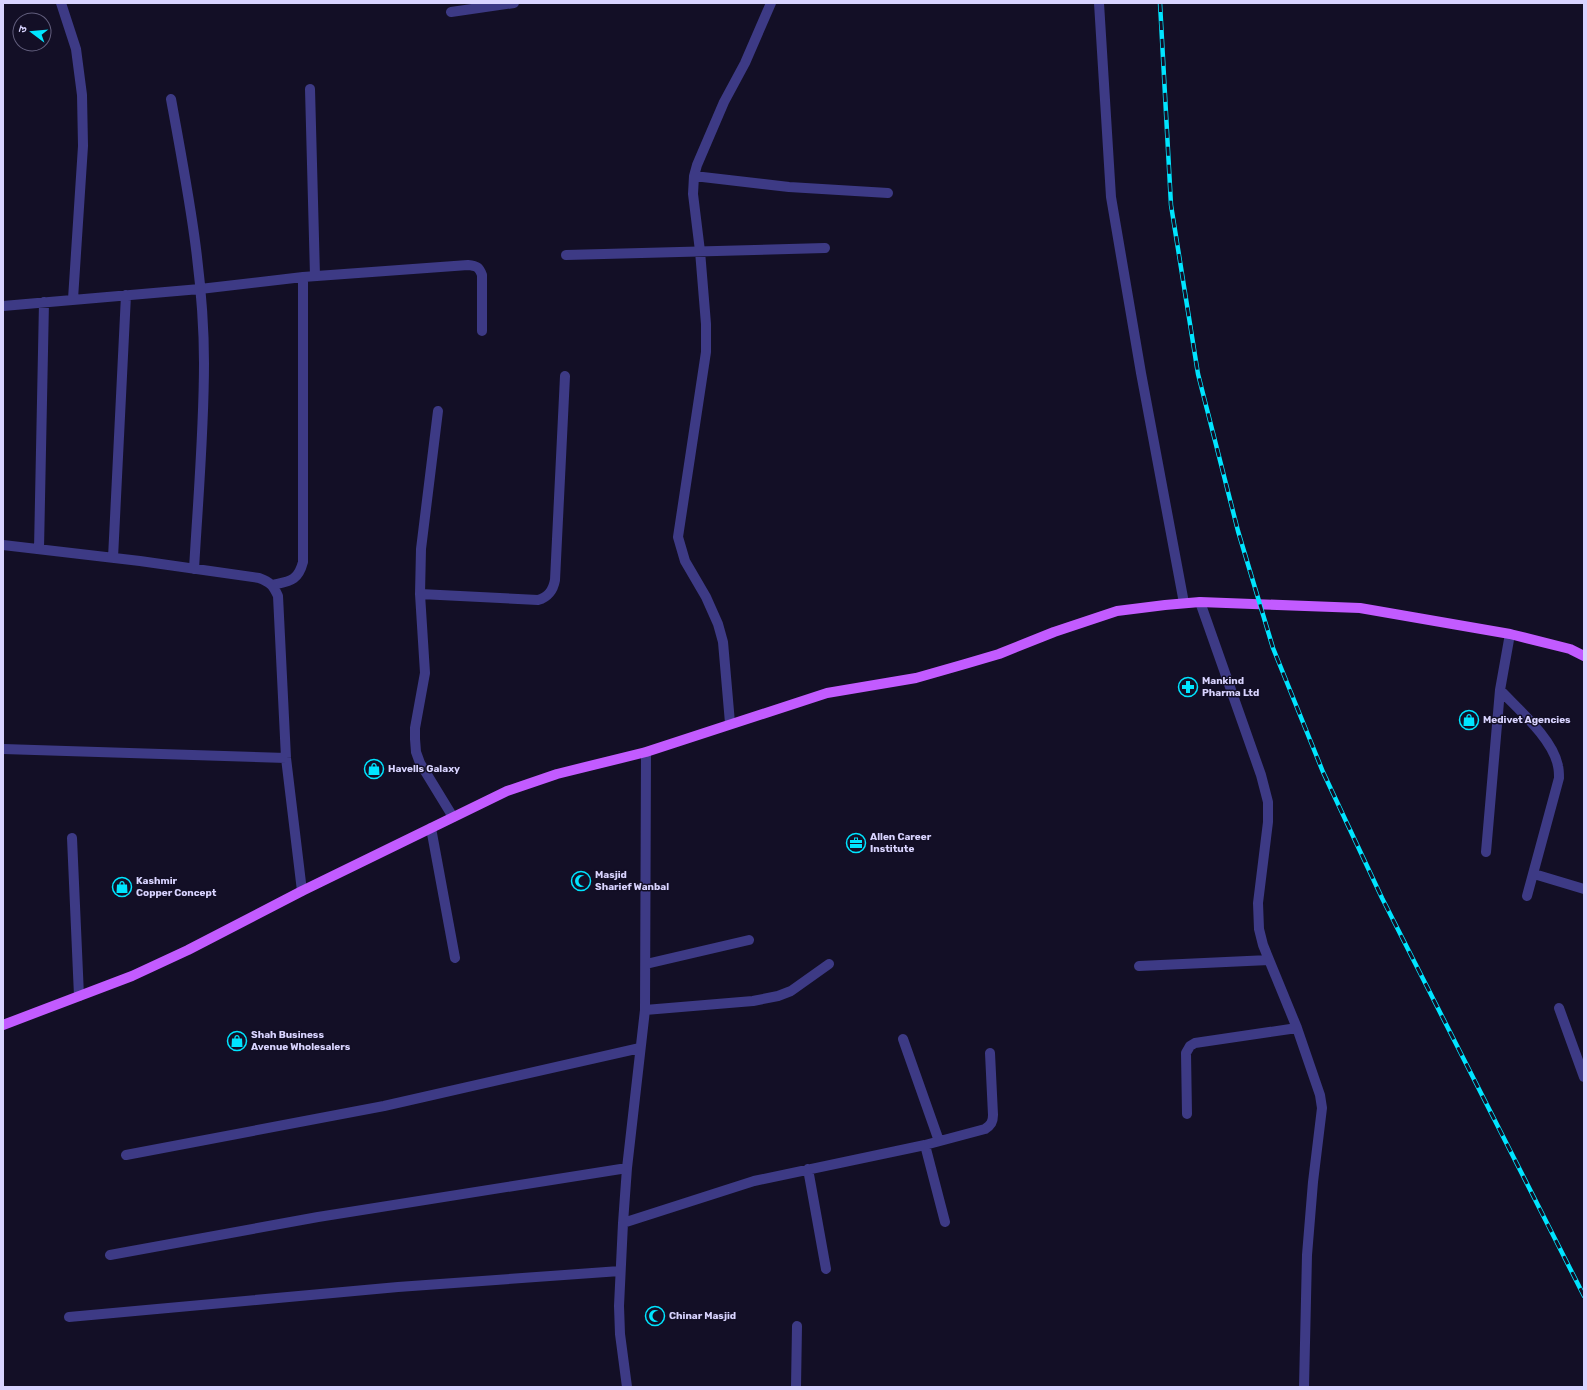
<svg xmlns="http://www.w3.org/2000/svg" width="1587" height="1390" viewBox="0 0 1587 1390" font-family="Rubik,'Noto Sans Devanagari',sans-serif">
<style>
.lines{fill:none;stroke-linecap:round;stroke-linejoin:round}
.minor{stroke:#3d3a85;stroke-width:10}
.major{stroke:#c25bff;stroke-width:10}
.rail-casing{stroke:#00e5ff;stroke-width:4.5}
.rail{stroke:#130f26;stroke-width:3;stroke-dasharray:9;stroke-linecap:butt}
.labels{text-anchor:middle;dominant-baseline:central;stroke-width:3;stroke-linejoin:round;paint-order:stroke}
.poi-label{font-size:10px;font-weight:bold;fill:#d9d4ff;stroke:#130f26;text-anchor:start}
</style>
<rect width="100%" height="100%" fill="#130f26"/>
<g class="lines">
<!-- minor -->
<path class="minor" d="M61,3l15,46 6,46 1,51 -10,153
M1099,3l12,194 30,176 43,230
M451,12l63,-9
M310,89l5,187
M171,99c16,87 33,175 33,264 0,68 -6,137 -10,206
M694,176l95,11 99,6
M566,255l259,-7
M303,277l165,-12c9,1 11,2 14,10v56
M3,306l197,-17 103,-12v285c-5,19 -13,19 -30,23
M438,411l-17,138 -1,45 5,79 -10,55v11l1,13 4,11 33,54
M3,545l137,16 119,17c11,4 14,7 19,18l8,162 16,133
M39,549l5,-247
M113,558l13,-263
M420,594l118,6c10,-3 15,-9 17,-20l10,-204
M1200,602l61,173 7,27v20l-10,81 1,26 4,16 34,83 23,67 2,13 -9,74 -6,73 -3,132
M1500,690c19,20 53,49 58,76 1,4 1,8 1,12l-32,118
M730,723l-7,-81 -5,-18 -12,-27 -21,-36 -7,-24 28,-185v-28l-6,-73 -7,-57 1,-18 3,-11 27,-63 21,-39 26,-60
M3,749l283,9
M431,828l24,130
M72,838l7,158
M1486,852l14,-162 10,-56
M1534,874l50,15
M646,964l103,-24
M1139,966l130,-6
M1559,1008l25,69
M645,1010l108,-9 25,-5 13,-5 38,-27
M903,1039l36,102
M1187,1114l-1,-61 4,-7 5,-3 102,-15
M925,1145l20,77
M126,1155l258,-49 256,-58
M808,1169l18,100
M623,1223l131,-42 171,-36 60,-16c6,-4 8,-7 8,-14l-3,-62
M110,1255l208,-38 309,-49
M69,1317l329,-30 222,-16
M627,1387l-7,-53 -1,-28 4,-83 4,-55 18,-158 1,-258
M796,1387l1,-61"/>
<!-- major -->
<path class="major" d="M3,1025l129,-49 56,-26 114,-59 205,-100 50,-17 89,-22 181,-59 89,-15 49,-14 34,-10 55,-22 63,-21 48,-6 35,-3 160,6 150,26 60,15 14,7"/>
<!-- rail casing -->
<g class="rail-casing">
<path id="rail" d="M1160,3l11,202 27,169 40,157 35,117 50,124 59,126 202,398"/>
</g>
<!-- rail -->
<use href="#rail" class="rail"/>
</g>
<!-- icons -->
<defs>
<g id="pharmacy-ring" transform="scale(1)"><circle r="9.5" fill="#130f26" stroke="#00e5ff" stroke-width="1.5"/><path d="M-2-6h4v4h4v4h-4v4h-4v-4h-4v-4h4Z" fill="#00e5ff"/></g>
<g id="shop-ring" transform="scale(1)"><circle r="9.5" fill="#130f26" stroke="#00e5ff" stroke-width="1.5"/><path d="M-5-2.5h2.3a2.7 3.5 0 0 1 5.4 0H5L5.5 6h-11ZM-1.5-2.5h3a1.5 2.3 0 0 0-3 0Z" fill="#00e5ff"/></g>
<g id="office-ring" transform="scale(1)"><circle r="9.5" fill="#130f26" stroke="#00e5ff" stroke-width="1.5"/><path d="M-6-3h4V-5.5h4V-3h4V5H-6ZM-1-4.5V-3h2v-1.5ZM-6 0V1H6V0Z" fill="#00e5ff"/></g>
<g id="mosque-ring" transform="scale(1)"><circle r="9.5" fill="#130f26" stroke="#00e5ff" stroke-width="1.5"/><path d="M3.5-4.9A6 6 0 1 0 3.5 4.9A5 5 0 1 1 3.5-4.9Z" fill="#00e5ff"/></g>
</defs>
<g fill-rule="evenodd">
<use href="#pharmacy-ring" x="1188" y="687"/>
<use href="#shop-ring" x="1469" y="720"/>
<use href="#shop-ring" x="374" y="769"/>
<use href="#office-ring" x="856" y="843"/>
<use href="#mosque-ring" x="581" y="881"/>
<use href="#shop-ring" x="122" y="887"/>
<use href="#shop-ring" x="237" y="1041"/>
<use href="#mosque-ring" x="655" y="1316"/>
</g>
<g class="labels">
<!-- poi labels -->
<g class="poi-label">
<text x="1202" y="681">Mankind<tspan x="1202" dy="12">Pharma Ltd</tspan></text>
<text x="1483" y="720">Medivet Agencies</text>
<text x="388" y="769">Havells Galaxy</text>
<text x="870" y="837">Allen Career<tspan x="870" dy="12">Institute</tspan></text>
<text x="595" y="875">Masjid<tspan x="595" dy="12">Sharief Wanbal</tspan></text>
<text x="136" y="881">Kashmir<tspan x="136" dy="12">Copper Concept</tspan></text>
<text x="251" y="1035">Shah Business<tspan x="251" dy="12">Avenue Wholesalers</tspan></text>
<text x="669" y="1316">Chinar Masjid</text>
</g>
</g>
<!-- border -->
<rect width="1587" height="1390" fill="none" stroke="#d9d4ff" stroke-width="8"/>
<!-- north arrow -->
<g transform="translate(32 32) rotate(286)"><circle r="19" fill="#130f26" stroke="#625e7d"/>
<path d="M0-3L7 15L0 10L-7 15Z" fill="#00e5ff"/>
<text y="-6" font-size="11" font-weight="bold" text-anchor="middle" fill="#d9d4ff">उ</text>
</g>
</svg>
